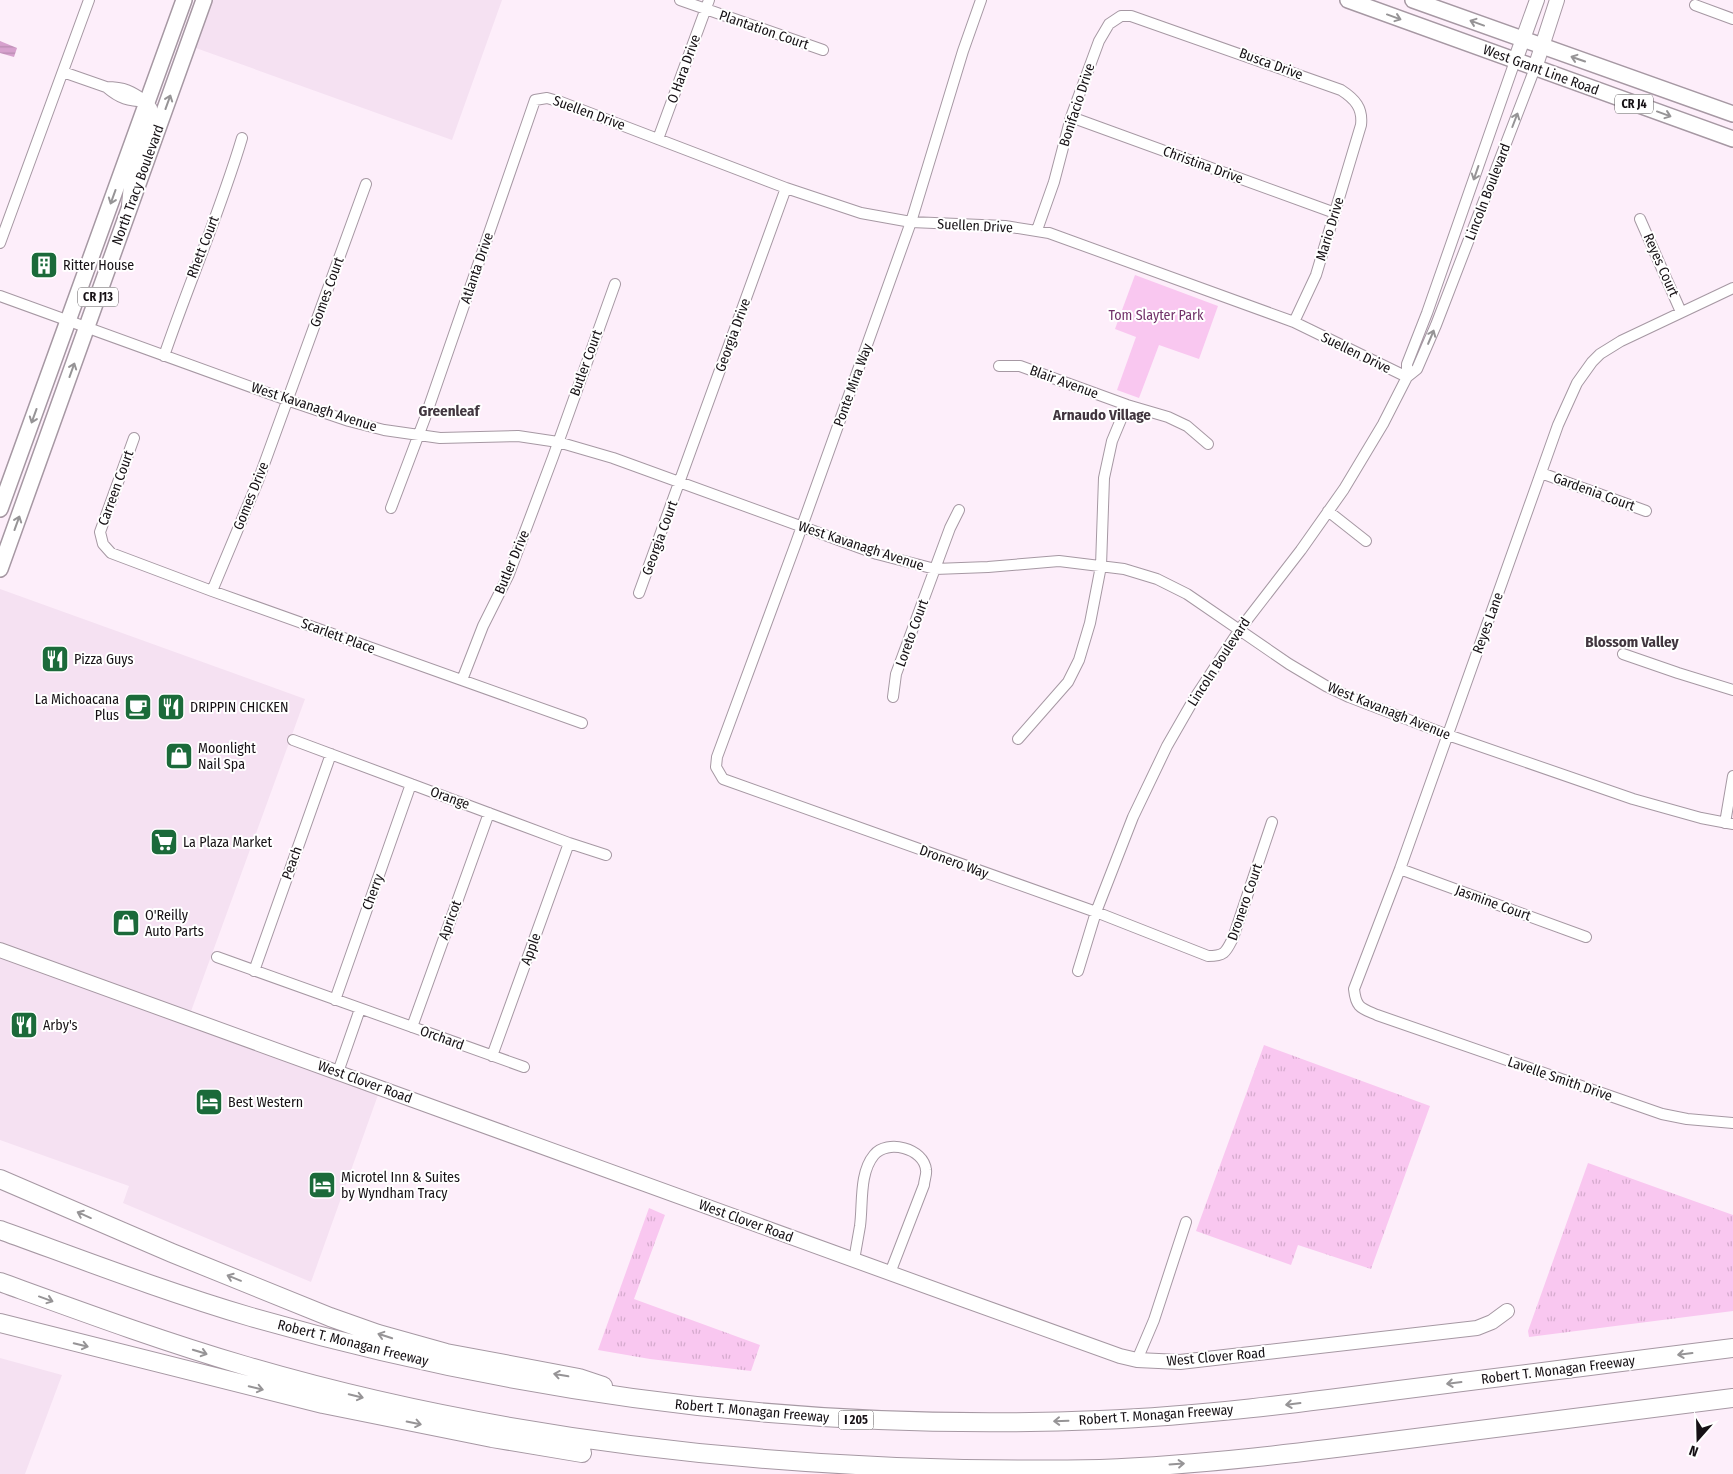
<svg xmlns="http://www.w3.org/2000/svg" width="1733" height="1474" viewBox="0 0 1733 1474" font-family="'Fira Sans Condensed',sans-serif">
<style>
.built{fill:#f5e1f2}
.grass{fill:url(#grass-tufts)}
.park{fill:#f9c7f0}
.water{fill:url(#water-rules)}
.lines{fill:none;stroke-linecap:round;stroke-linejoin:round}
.street-casing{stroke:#a698a3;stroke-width:12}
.secondary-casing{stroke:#a698a3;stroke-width:16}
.primary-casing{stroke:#a698a3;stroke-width:18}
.highway-casing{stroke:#a698a3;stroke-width:20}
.street{stroke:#fff;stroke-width:10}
.secondary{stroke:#fff;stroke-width:14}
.primary{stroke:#fff;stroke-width:15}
.highway{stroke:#fff;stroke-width:18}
.oneway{stroke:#969496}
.labels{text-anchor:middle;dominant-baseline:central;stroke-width:4;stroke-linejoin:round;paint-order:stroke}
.shield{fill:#fff;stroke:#5c585b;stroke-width:1}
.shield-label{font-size:12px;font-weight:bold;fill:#161115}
.street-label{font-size:14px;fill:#161115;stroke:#fff}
.poi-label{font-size:14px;fill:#161115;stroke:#fff;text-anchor:start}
.park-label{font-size:14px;fill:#713169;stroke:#fff}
.neighbourhood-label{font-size:15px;font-weight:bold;fill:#41363f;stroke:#fff}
</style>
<defs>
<pattern id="grass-tufts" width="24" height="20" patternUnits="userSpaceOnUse" patternTransform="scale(1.25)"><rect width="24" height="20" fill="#f9c7f0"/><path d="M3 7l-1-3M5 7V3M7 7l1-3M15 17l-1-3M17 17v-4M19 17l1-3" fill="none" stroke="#d5aacd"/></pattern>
<pattern id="water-rules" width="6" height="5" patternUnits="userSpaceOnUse" patternTransform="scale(1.25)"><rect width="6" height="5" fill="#d7a1ce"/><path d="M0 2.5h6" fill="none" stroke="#b88ab0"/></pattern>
</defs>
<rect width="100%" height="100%" fill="#fdeefa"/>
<!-- built -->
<path class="built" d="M211,0h291l-50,140 -259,-93z
M0,589l305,110 -115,315 193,67 -72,201 -188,-79 6,-17 -129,-46z
M0,1358l62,17 -37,99h-25z"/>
<!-- grass -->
<path class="grass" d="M1264,1045l166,61 -59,163 -73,-24 -7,20 -95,-34z
M1588,1163l145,52v96l-204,26 -1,-6z
M649,1208l16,7 -31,84 126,46 -9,26 -101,-12 -52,-9z"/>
<!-- park -->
<path class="park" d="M1135,275l83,31 -19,53 -40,-14 -20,53 -22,-8 19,-53 -21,-8z"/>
<!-- water -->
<path class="water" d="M0,41l17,7 -3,9 -14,-4z"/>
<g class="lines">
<!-- street casing -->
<g class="street-casing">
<path id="street" d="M680,0l143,50
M981,0l-18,51 -52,171 -115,321 -79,214 -1,10 7,12 373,133 112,44c17,0 18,-4 25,-18l39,-116
M1695,5l38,14
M63,72l43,15
M106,87c18,0 26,4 41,15 -19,-1 -27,-3 -41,-15z
M1071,117l264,96
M658,139l51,-139
M127,205l2,-20 23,-67v-10l-5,-6
M1640,219l41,93
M1037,230l17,-48 17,-65 28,-76 10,-17 12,-8h10l210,74c14,9 22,18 20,35l-45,150 -22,47
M0,243l89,-243
M1733,288l-112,53 -21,13 -8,8 -15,21 -19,42 -158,444 -46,120c2,19 7,19 23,26l285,99 25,5 46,4
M0,296l287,104 62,21 35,9 56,8 78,-2 40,6 55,16 264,96 58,15 53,-2 71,-6 65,8 33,10 30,15 102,70 37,22 23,11 99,38 185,64 68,19 32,6
M164,356c25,-73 56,-144 78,-218
M999,366h21l107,39 41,12 19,9 21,18
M1407,377v-13l20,-51 88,-252
M134,438l-34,94 3,12 8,9 101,38 370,132
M1541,473l105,38
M391,508l34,-90 110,-318 12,-2 14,4 225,86 75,25 50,9 94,4 44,7 245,89 113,55
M1328,511l38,30
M212,591l46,-110 108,-297
M639,593l147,-405
M1623,654l55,19 55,17
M462,680l21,-54 26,-52 44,-117 62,-173
M893,697l3,-23 54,-146 9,-18
M1018,739l50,-57 11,-22 11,-37 11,-57 3,-88 8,-37 15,-36
M293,740l276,103 37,12
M1725,823l8,-47
M1400,869l186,68
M217,957l307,110
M254,971l77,-217
M1078,971l18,-59 37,-95 34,-71 27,-47 46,-70 61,-79 43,-61 39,-65 24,-47 10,-8 19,-44 99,-257
M335,1000l76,-216
M412,1027l77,-214
M492,1056l77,-213
M338,1072l22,-63
M854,1260c2,-11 4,-23 6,-34 3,-22 -1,-53 14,-71 13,-16 50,-7 52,15 1,4 -2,11 -2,15l-34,88
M1137,1360l17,-40 32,-98"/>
</g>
<!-- secondary casing -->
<g class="secondary-casing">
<path id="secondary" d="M1515,61l22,-61
M1535,68l22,-68
M0,950l967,351 153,55 17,4 43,2 297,-34 15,-6 15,-11"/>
</g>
<!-- primary casing -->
<g class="primary-casing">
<path id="primary" d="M1348,0l385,139
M1413,0l320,114
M0,509l184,-509
M0,569l204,-569"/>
</g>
<!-- highway casing -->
<g class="highway-casing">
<path id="highway" d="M0,1179l172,74 158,64 48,17 68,19 133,25 24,8
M0,1230c83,30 166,62 251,87 278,80 560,115 849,103 100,-4 200,-17 299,-30 111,-14 223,-28 334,-42
M0,1282c80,29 161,59 243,83 278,82 568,109 857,104 103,-4 206,-17 308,-30 108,-14 217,-27 325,-41
M0,1323l323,81 169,34 90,15"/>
</g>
<!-- street -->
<use href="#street" class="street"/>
<!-- secondary -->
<use href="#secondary" class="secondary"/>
<!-- primary -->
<use href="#primary" class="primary"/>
<!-- highway -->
<use href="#highway" class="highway"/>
</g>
<!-- one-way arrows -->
<defs><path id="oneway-shaft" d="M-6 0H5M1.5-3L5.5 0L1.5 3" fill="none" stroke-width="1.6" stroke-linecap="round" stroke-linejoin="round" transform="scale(1.25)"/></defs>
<g class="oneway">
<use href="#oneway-shaft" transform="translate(1394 17) rotate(20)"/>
<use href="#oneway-shaft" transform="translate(1477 23) rotate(-160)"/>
<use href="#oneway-shaft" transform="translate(1578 59) rotate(-161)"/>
<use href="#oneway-shaft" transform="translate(168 102) rotate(-70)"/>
<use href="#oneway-shaft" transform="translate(1664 114) rotate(20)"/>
<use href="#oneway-shaft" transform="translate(1515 120) rotate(-69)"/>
<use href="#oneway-shaft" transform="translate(1476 173) rotate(109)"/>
<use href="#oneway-shaft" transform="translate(113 197) rotate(110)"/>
<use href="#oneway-shaft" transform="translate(1431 337) rotate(-67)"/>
<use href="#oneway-shaft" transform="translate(72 370) rotate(-70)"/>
<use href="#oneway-shaft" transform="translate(34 416) rotate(110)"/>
<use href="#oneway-shaft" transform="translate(17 523) rotate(-70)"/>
<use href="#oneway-shaft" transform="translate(84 1215) rotate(-156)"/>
<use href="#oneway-shaft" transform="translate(234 1278) rotate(-158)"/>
<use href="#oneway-shaft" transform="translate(46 1299) rotate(20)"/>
<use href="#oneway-shaft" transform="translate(385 1336) rotate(-162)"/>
<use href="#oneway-shaft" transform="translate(81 1345) rotate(14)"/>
<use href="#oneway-shaft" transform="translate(200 1352) rotate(17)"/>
<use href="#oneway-shaft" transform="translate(1685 1354) rotate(173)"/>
<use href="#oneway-shaft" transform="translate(561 1375) rotate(-170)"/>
<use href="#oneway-shaft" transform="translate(1454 1383) rotate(173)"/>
<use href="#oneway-shaft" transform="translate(256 1388) rotate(14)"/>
<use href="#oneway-shaft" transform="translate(356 1396) rotate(14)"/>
<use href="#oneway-shaft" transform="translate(1293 1404) rotate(173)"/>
<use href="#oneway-shaft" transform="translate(1061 1421) rotate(178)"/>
<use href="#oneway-shaft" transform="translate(414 1423) rotate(11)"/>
<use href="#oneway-shaft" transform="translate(1177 1464) rotate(-4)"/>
</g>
<!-- icons -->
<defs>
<g id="building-square" transform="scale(1.4375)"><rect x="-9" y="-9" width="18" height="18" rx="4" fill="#1b6a3a" stroke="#fff"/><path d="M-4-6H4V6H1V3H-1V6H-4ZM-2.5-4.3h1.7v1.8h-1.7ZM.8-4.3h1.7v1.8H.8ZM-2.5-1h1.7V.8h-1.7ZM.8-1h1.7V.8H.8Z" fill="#fff"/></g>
<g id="restaurant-square" transform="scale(1.4375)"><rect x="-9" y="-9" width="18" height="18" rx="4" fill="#1b6a3a" stroke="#fff"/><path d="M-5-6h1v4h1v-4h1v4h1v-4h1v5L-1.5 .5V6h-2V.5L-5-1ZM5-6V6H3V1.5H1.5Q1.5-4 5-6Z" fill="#fff"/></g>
<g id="cafe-square" transform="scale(1.4375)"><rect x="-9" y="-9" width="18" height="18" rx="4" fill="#1b6a3a" stroke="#fff"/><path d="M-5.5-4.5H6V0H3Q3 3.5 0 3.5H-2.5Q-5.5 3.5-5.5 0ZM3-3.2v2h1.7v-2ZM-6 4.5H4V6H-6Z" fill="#fff"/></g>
<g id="shop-square" transform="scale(1.4375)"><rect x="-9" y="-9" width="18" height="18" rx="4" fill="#1b6a3a" stroke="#fff"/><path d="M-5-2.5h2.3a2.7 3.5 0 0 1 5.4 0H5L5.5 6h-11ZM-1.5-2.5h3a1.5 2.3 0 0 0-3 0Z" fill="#fff"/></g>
<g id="supermarket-square" transform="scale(1.4375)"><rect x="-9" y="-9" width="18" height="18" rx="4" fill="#1b6a3a" stroke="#fff"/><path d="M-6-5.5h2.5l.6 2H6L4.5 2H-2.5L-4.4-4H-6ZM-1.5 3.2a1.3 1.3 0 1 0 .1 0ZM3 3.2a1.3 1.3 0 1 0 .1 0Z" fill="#fff"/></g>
<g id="hotel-square" transform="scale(1.4375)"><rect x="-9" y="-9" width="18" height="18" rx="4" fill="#1b6a3a" stroke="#fff"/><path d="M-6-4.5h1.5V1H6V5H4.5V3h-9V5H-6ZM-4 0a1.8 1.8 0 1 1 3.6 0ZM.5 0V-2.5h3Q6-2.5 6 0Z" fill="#fff"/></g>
</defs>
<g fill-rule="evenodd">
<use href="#building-square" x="44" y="265"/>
<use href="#restaurant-square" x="55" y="659"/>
<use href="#cafe-square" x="138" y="707"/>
<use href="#restaurant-square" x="171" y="707"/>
<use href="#shop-square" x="179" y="756"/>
<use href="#supermarket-square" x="164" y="842"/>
<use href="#shop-square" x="126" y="923"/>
<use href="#restaurant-square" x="24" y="1025"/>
<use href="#hotel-square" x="209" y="1102"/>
<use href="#hotel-square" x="322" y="1185"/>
</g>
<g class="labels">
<!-- shield labels -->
<g class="shield">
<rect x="1615" y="94.5" width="38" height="19" rx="4"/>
<rect x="78" y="287.5" width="40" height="19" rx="4"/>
<rect x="838.5" y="1410.5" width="35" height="19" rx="4"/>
</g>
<g class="shield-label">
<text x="1634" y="104">CR J4</text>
<text x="98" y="297">CR J13</text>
<text x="856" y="1420">I 205</text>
</g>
<!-- street labels -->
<g class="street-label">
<text transform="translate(764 30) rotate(19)">Plantation Court</text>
<text transform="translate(1271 64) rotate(20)">Busca Drive</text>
<text transform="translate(684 69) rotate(-70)">O Hara Drive</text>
<text transform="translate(1541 70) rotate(20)">West Grant Line Road</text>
<text transform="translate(1077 105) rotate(-72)">Bonifacio Drive</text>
<text transform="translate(589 113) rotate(20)">Suellen Drive</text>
<text transform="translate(1203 165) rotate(20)">Christina Drive</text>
<text transform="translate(138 185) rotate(-70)">North Tracy Boulevard</text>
<text transform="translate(1488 192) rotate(-69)">Lincoln Boulevard</text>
<text transform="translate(975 226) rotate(3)">Suellen Drive</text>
<text transform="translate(1330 229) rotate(-73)">Mario Drive</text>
<text transform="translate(203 247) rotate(-69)">Rhett Court</text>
<text transform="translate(1661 265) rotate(66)">Reyes Court</text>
<text transform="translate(477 268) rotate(-71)">Atlanta Drive</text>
<text transform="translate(327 292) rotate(-70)">Gomes Court</text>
<text transform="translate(733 335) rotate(-70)">Georgia Drive</text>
<text transform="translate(1356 353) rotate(26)">Suellen Drive</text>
<text transform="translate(586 363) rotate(-70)">Butler Court</text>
<text transform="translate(1064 382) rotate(20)">Blair Avenue</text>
<text transform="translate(853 385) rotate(-70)">Ponte Mira Way</text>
<text transform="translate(314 407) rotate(18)">West Kavanagh Avenue</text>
<text transform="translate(116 488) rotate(-70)">Carreen Court</text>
<text transform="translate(1594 492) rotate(20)">Gardenia Court</text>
<text transform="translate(251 496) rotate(-68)">Gomes Drive</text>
<text transform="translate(660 538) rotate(-70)">Georgia Court</text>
<text transform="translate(861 546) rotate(18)">West Kavanagh Avenue</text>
<text transform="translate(512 562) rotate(-67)">Butler Drive</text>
<text transform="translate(1488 623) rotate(-70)">Reyes Lane</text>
<text transform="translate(912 633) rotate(-70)">Loreto Court</text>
<text transform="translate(338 636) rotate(20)">Scarlett Place</text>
<text transform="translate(1219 662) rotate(-57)">Lincoln Boulevard</text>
<text transform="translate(1389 711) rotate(22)">West Kavanagh Avenue</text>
<text transform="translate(450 798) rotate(20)">Orange</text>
<text transform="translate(954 862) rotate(20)">Dronero Way</text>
<text transform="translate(292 863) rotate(-70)">Peach</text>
<text transform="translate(373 892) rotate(-70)">Cherry</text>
<text transform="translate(1245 902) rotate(-71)">Dronero Court</text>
<text transform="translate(1493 903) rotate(20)">Jasmine Court</text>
<text transform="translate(450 920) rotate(-70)">Apricot</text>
<text transform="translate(531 949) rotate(-70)">Apple</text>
<text transform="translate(442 1038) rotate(20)">Orchard</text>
<text transform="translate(1560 1079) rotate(19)">Lavelle Smith Drive</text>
<text transform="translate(365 1082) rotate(20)">West Clover Road</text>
<text transform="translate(746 1221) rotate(20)">West Clover Road</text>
<text transform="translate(353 1343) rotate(14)">Robert T. Monagan Freeway</text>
<text transform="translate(1216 1357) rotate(-5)">West Clover Road</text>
<text transform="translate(1558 1370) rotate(-7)">Robert T. Monagan Freeway</text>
<text transform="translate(752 1411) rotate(5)">Robert T. Monagan Freeway</text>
<text transform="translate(1156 1415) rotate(-4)">Robert T. Monagan Freeway</text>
</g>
<!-- poi labels -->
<g class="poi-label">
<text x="63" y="265">Ritter House</text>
<text x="74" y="659">Pizza Guys</text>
<text x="119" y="699" text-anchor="end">La Michoacana<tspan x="119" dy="16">Plus</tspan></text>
<text x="190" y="707">DRIPPIN CHICKEN</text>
<text x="198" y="748">Moonlight<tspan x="198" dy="16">Nail Spa</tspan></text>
<text x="183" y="842">La Plaza Market</text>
<text x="145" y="915">O'Reilly<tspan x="145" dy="16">Auto Parts</tspan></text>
<text x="43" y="1025">Arby's</text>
<text x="228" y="1102">Best Western</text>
<text x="341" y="1177">Microtel Inn &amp; Suites<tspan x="341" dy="16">by Wyndham Tracy</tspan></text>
</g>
<!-- park labels -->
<g class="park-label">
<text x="1156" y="315">Tom Slayter Park</text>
</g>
<!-- neighbourhood labels -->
<g class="neighbourhood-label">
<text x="449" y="411">Greenleaf</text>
<text x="1102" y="415">Arnaudo Village</text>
<text x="1632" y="642">Blossom Valley</text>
</g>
</g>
<!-- north arrow -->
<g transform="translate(1698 1439) rotate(200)" stroke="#ffffff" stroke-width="4" paint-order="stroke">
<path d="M0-4L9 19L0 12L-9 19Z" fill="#161115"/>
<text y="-8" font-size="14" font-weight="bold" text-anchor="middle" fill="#161115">N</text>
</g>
</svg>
